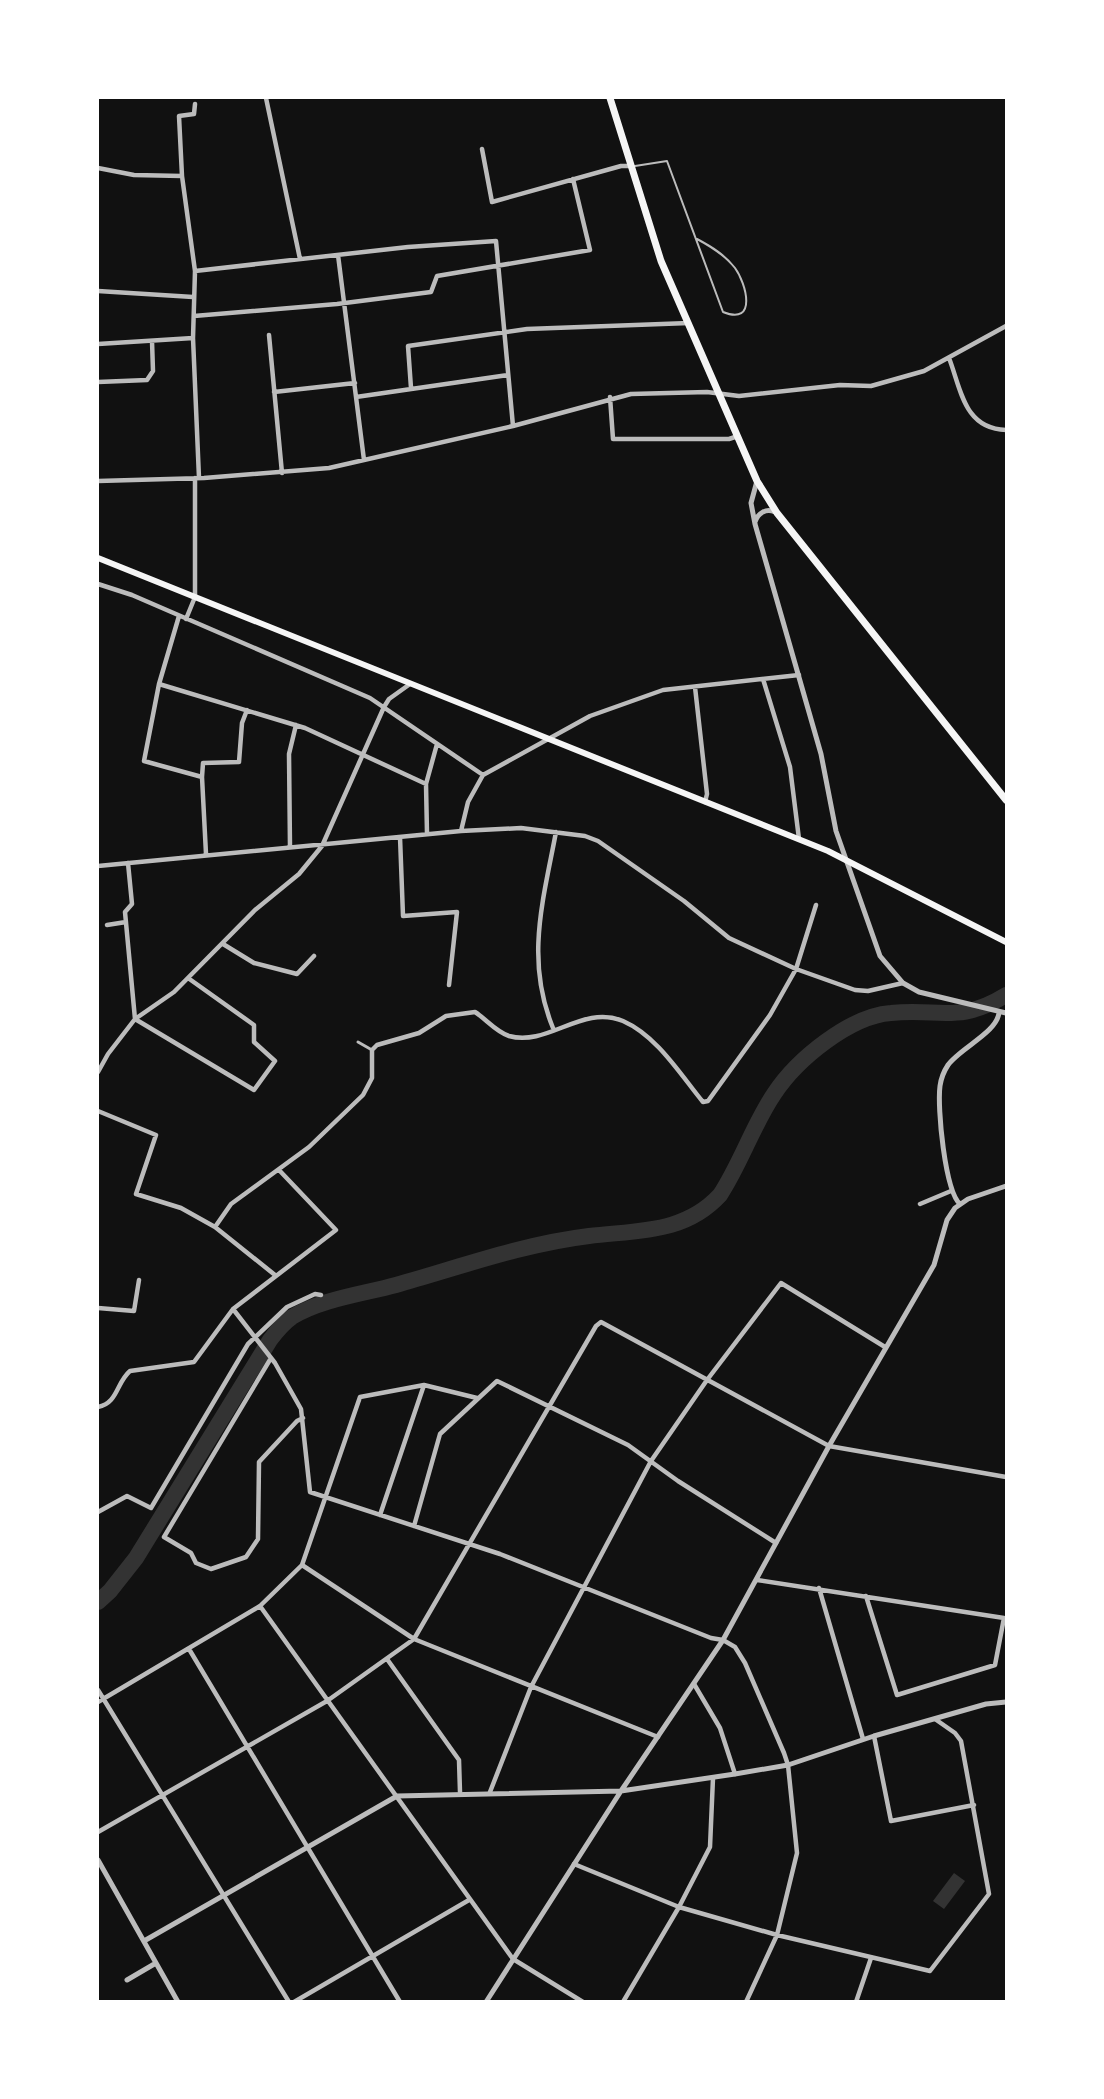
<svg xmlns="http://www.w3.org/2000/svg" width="1104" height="2099" viewBox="0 0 1104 2099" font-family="Jost,sans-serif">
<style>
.water{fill:#333}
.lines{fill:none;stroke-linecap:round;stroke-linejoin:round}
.river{stroke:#333;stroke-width:16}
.service{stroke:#bcbcbc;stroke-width:2}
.pedestrian{stroke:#bcbcbc;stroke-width:3}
.minor{stroke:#bcbcbc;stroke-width:4.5}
.tertiary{stroke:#bcbcbc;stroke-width:5}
.secondary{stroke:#f5f5f5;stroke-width:6}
.primary{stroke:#f5f5f5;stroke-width:7}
</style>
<rect width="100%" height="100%" fill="#111"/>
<!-- water -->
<path class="water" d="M954,1873l11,8 -21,28 -11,-8z"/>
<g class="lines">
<!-- river -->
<path class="river" d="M98,1602l12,-11 26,-33 134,-218c6,-8 13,-17 22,-23 30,-18 71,-23 104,-32 64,-18 127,-41 193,-49 48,-6 95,-2 131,-41 21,-32 33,-70 54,-101 23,-35 76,-78 117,-81 49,-5 68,11 115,-18"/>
<!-- service -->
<path class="service" d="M635,166l32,-5 56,151c35,14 23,-29 12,-44 -10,-13 -23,-21 -38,-29"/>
<!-- pedestrian -->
<path class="pedestrian" d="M358,1042l14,8"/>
<!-- minor -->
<path class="minor" d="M266,98l34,161
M195,104l-1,10 -15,2 3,60 13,95 -2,67 6,140
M482,149l10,53 129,-36h10
M98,168l36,7 48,1
M338,255l26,205
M195,271l213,-24 88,-6 17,185
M98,291l95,6
M194,316l143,-12 94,-12 6,-16 153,-26 -17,-71
M269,335l13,138
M98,344l95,-6
M949,358c12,31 15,71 57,72
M98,382l49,-2 6,-9 -1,-30
M411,388l-3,-42 119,-17 162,-6
M274,392l81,-9
M356,397l152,-22
M610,397l3,42h116l9,-3
M98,481l106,-3 125,-10 184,-42 118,-32 76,-2 32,4 101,-11 31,1 53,-15 82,-45
M98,584l34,11 238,103 113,77
M179,616l-20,68 -15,77 58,16 4,77
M186,619l9,-22v-119
M763,679l27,88 9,72
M159,684l146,44 121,56
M695,687l12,107 -2,8
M202,777l1,-14 36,-1 3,-39 5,-13
M461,831l7,-29 15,-27 107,-59 73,-26 136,-15
M427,834l-1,-50 11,-40
M400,837l3,79 54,-4 -8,73
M290,847l-1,-93 7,-29
M128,863l4,41 -7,8 10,107 119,71 21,-29 -21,-19v-17l-66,-47
M98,866l363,-35 60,-3 64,8 13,5 86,60 45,37 67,31 59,21 13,1 35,-8
M107,925l19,-3
M223,944l31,19 43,11 17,-18
M553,1028c-28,-68 -10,-127 3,-196
M98,1072l10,-18 27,-35 39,-27 81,-82 44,-36 23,-28 62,-139 5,-8 21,-15
M98,1111l58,24 -20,59 45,14 34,19 60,48
M920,1204l31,-13
M215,1227l16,-23 78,-57 54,-52 9,-17v-28l5,-5 42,-12 27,-17 29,-4c11,7 21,20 34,24 39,11 73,-32 114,-15 34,15 57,53 80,81l5,-1 62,-86 26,-46 20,-64
M98,1308l36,3 5,-31
M233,1309l42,54 26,46 9,83 190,62 211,84 12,2 12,7 10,16 39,90 4,12 9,88 -20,82 -31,67
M271,1358l-107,179 27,16 5,10 15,6 35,-12 12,-18 1,-77 38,-41 6,-3
M98,1407c20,-4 18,-24 32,-36l64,-9 39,-53 103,-79 -57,-60
M98,1512l29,-16 24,12 97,-164 39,-37 28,-13 6,1
M380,1515l44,-130
M414,1526l26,-92 57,-53 131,64 50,36 98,62
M302,1565l112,74 244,98
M757,1580l247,38 -9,47 -98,30 -31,-99
M819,1588l44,151
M260,1606l253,353 70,43
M189,1649l211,353
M387,1659l72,101 1,32
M694,1684l26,44 15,46
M98,1690l191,312
M98,1702l162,-96 42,-41 58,-168 64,-12 53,13
M874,1736l17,85 83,-16
M490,1792l41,-105 120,-226 56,-81 74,-97 104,64
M98,1832l229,-131 87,-62 182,-313 5,-4 228,124 177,31
M574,1864l105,43 98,28 153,36 59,-77 -28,-153 -6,-8 -20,-14
M294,2002l175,-102
M623,2002l56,-95 31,-60 3,-69
M856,2002l15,-44"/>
<!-- tertiary -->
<path class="tertiary" d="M757,481l-6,22 4,21 66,230 15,77 44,125 23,27 16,9 87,21
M755,522c3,-9 11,-14 20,-10
M960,1204c-15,-13 -23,-97 -20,-118 1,-7 4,-15 8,-21 12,-17 50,-33 51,-53
M98,1860l80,142
M144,1941l253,-145 224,-5 114,-17 53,-9 86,-29 112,-32 20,-2
M127,1980l29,-17
M486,2002l135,-211 102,-151 106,-194 105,-181 13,-45 8,-12 13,-9 38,-13"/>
<!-- secondary -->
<path class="secondary" d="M98,558l730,293 178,91"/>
<!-- primary -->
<path class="primary" d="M610,98l51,163 96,220 20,32 229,287"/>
</g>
<!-- border -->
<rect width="1104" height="2099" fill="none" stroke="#ffffff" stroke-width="198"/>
</svg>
